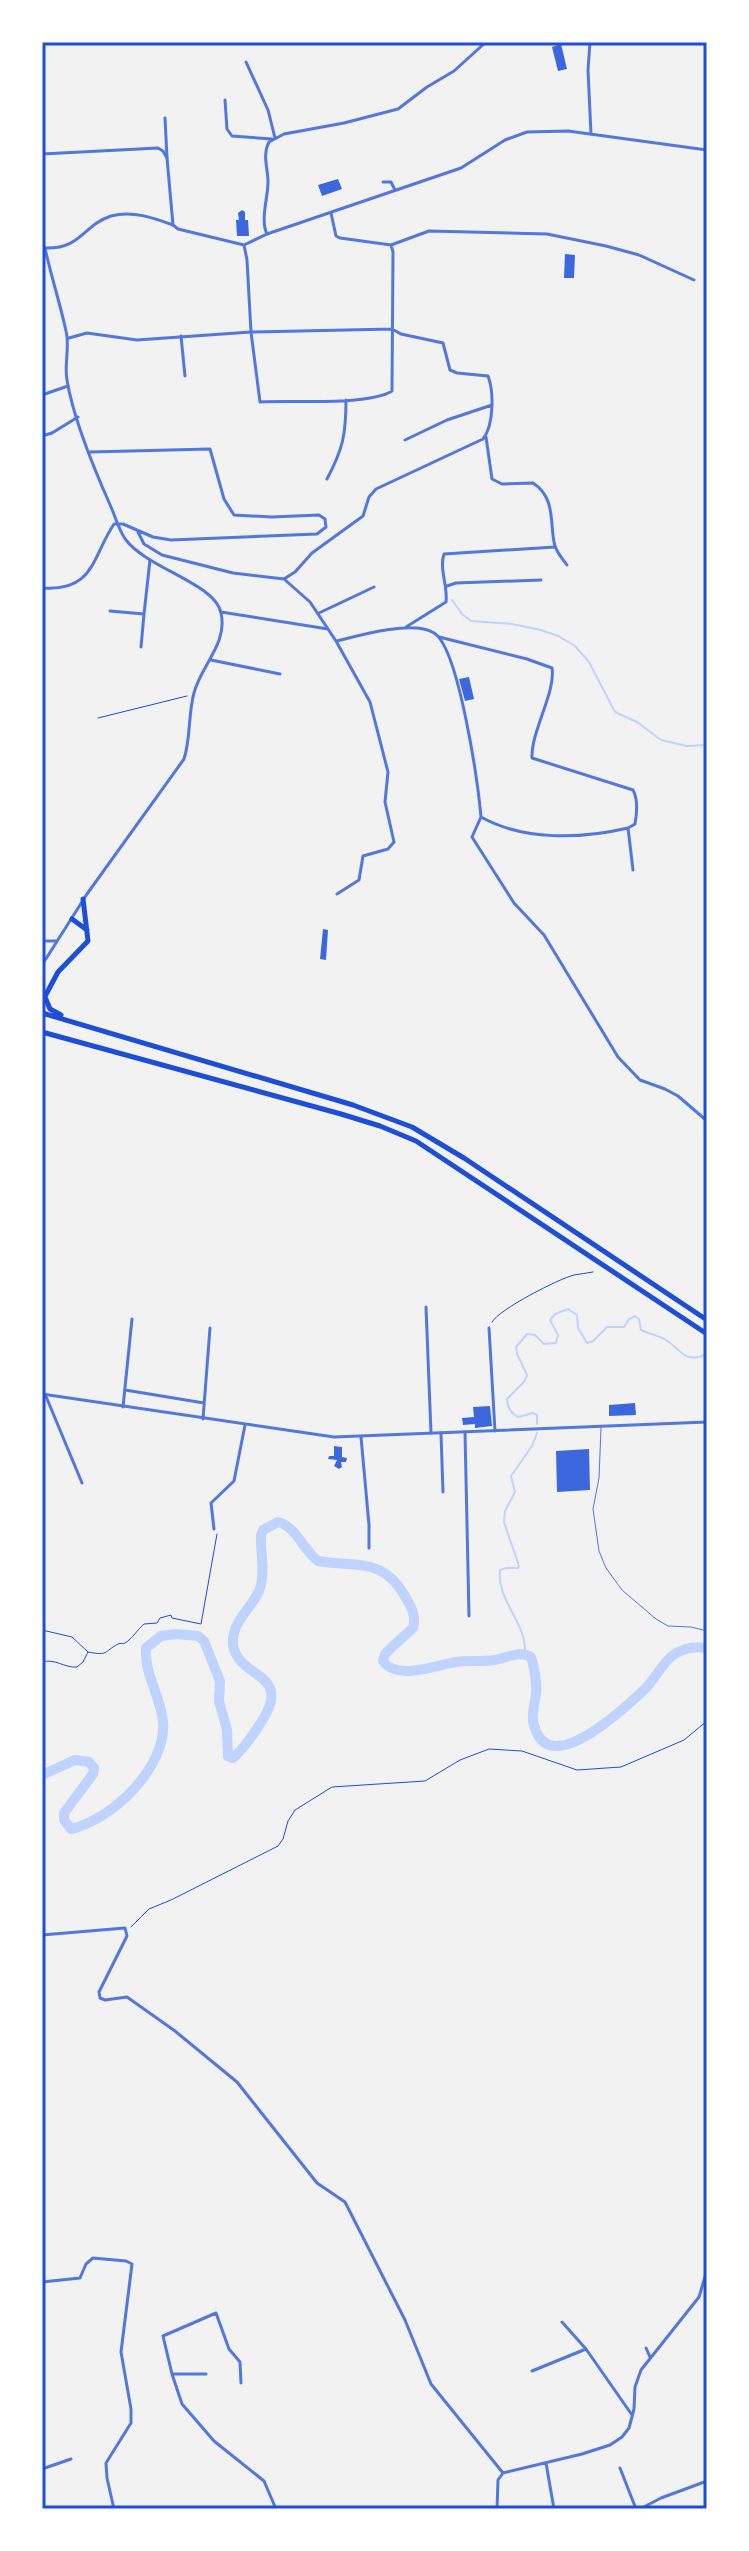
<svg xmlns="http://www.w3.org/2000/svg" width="749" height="2551" viewBox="0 0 749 2551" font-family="Lato,sans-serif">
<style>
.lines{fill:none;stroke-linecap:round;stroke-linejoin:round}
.stream{stroke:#bfd3fe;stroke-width:2}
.river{stroke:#bfd3fe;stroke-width:10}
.building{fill:#3d67dc}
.path{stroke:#1d4ed8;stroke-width:1}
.service{stroke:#5277de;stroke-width:1}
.pedestrian{stroke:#5277de;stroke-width:2}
.minor{stroke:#5277de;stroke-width:3}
.tertiary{stroke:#5277de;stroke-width:3}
.trunk{stroke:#1d4ed8;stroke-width:5}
.neatline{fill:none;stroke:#1d4ed8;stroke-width:3}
</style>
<rect width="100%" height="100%" fill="#f2f2f2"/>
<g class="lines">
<!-- stream -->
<path class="stream" d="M452,600l10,14 9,7 41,3 29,6 17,6 17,10 14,16 26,50 22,10 24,18 26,6 20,-1
M537,1424v-9l-4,-2 -15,4c-7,-4 -11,-9 -11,-18l17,-17 3,-7 -10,-21 -1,-7 11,-13 8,1 9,9 12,-1 2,-8 -8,-15 5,-6 13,-5 9,6 1,13 9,15 6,-2 14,-14h17l5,-8 6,-3 4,3 2,11c8,4 17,5 25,10 17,11 18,24 41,14
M525,1653c2,-30 -29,-53 -25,-83l6,-2h12l1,-2 -15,-44 1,-11 10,-19 -4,-16 21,-30 5,-13"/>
<!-- river -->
<path class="river" d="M42,1775l33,-15 14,2 5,6 -1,6 -29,39v7l7,9c41,-9 96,-62 92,-107 -2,-25 -19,-48 -17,-74l15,-12 15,-2 22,2 6,5 16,40 -1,20 8,29 1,26 5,2c11,-9 19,-22 27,-34 36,-53 -23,-44 -27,-80 -2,-19 15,-33 24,-49 10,-17 3,-42 4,-60l2,-5 15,-8c19,5 25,28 40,39 39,7 65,-5 88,37 6,10 10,18 7,30l-21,19 -7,7 -2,7c14,20 53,4 73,1 13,-2 26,0 38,-2 14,-2 25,-10 37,-3 4,13 6,24 5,37 -2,16 -7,25 2,41 20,37 90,-30 107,-46 10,-10 16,-24 27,-33 11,-8 22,-10 35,-8"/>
</g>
<!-- building -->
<path class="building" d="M561,44l6,25 -9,2 -6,-24z
M338,179l4,10 -20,7 -4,-11z
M242,210l3,2v8h3l1,16h-12l-1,-16h3l-1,-7z
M565,254l10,1 -1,23h-10z
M469,677l5,22 -9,2 -6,-22z
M323,929l5,1 -2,30 -6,-1z
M635,1403l1,12 -27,1v-11z
M490,1406l2,20 -17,2v-4l-12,1 -1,-7 12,-1 -1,-10z
M334,1446l8,1v10l5,1 -1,4h-5l1,5 -3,2 -5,-3 3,-6 -9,-1 1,-3h5z
M589,1449l1,41 -33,2 -1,-41z"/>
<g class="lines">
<!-- path -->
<path class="path" d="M98,718l89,-22
M492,1322c6,-12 66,-43 82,-47 6,-1 13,-2 19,-3
M42,1630l30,7 16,15
M42,1662c13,-4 22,6 35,5l6,-5 5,-10c21,4 15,0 30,-8 2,-1 5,0 7,-1 7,-4 13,-14 19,-19l13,-1 3,-5 11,-3 1,3 29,6 16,-90
M131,1927l18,-18 22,-9 107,-54 5,-7 5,-18 7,-11 37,-23 93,-6 35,-21 29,-11 33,2 55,19 44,-3 63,-27 23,-19"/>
<!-- service -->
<path class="service" d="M601,1428l-2,50 -6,31 6,42 7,17 16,22 34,29 12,7 23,1 16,4"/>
<!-- pedestrian -->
<path class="pedestrian" d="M42,217l2,2 -2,10"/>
<!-- minor -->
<path class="minor" d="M590,42l-2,28 3,64
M246,62l22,48 7,28
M225,100l2,29 5,7 40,3
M165,118l2,40
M383,182h8l4,8
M331,213l5,23 4,2 51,7 38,-14 118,3 59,12 33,9 55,25
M267,234c-7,-14 1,-36 1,-52 0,-14 -6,-27 1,-40l15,-8 60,-11 54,-14 29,-22 27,-16 32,-29
M45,248c37,1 38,-23 66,-32 21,-6 43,2 62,9
M181,336l4,40
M42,395l26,-9
M42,436l10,-3 26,-16
M486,437l6,42 10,5 31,-1c22,14 17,38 21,59 1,9 8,16 13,23
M405,440l42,-20 45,-15
M327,479c16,-30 19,-45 19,-79
M138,532l6,12 18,11 71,18 51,6 26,23 26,39 34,61 18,70 -3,30 9,40 -6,7 -25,7 -4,24 -22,14
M284,579l11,-7 17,-19 51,-37 6,-19 7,-8 107,-50c11,-14 11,-47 5,-63l-31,-3 -7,-3 -7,-27 -42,-9 -9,-5 -141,3 9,70c31,-2 108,4 132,-11l1,-139 -2,-7
M447,586l9,-3 85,-3
M42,588c52,4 50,-31 72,-64h9l30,13 18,3 146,-6 9,-7 -1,-8 -6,-4 -47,2 -38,-2 -10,-16 -14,-50 -120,3
M110,611l34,3 6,-54
M221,612l107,17
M319,613l55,-26
M406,627l40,-25c2,-16 -7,-33 -2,-48l111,-7
M439,637l88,22 25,9c4,24 -21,63 -20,90l101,32c5,9 4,23 2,34l-7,4
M337,641c23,-6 76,-21 97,-8 25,15 44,151 47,184
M141,647l3,-33
M211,660l69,14
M481,817l-9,20 42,66 30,32 74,122 22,23 25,9 13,7 29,25
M481,817c43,24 100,22 147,11
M628,828l5,42
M42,941h15
M426,1307l5,126
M489,1328l6,103
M125,1390l79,13
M45,1394l37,89
M123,1407l9,-88
M203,1419l7,-91
M465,1432l4,184
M441,1433l2,59
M361,1437l8,88v23
M214,1529l-3,-26 23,-22 11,-56
M42,1935l83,-7 2,8 -28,56 1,6 5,2 22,-3 48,34 62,51 80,101 28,19 60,118 26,64 72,89
M42,2282l38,-4 6,-14 7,-6 33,3 6,3 -11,88 10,57v14l-25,40 1,15 7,31
M562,2322l24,27 46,66
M646,2348l4,9
M532,2371l54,-22
M172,2374h34
M241,2383l-1,-21 -11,-13 -13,-36 -53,23 9,38 10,30 32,37 50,40 12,28
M546,2463l8,46
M620,2468l16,41
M42,2469l29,-10
M503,2473l79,-19 28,-9 12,-8 7,-9 5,-19 1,-22 6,-17 58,-73 8,-27
M497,2509l1,-29 5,-7
M640,2509l21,-11 46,-17"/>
<!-- tertiary -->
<path class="tertiary" d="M42,154l116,-6 5,3 4,7 6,67 5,4 66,16 23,-11 194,-66 44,-28 22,-8 41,-1 139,19
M42,246l3,2c6,28 15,55 21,83 4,16 -2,33 1,49 6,38 28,91 44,127 5,11 8,24 15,33 21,28 90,44 95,73 7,31 -20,52 -27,80 -6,21 -3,44 -10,66l-97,135 -45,71
M69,338l18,-5 50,7 114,-8 -4,-72 -3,-15
M42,1394l292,43 373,-15"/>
<!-- trunk -->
<path class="trunk" d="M72,919l15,11
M45,997l5,12 11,6
M42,1002l16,-30 30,-31 -5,-42
M42,1013l311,92 59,22 52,31 243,162
M42,1032l299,82 39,12 36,15 291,193"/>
</g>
<!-- border -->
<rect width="749" height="2551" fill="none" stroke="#ffffff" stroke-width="88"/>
<rect x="44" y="44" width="661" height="2463" class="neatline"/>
</svg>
